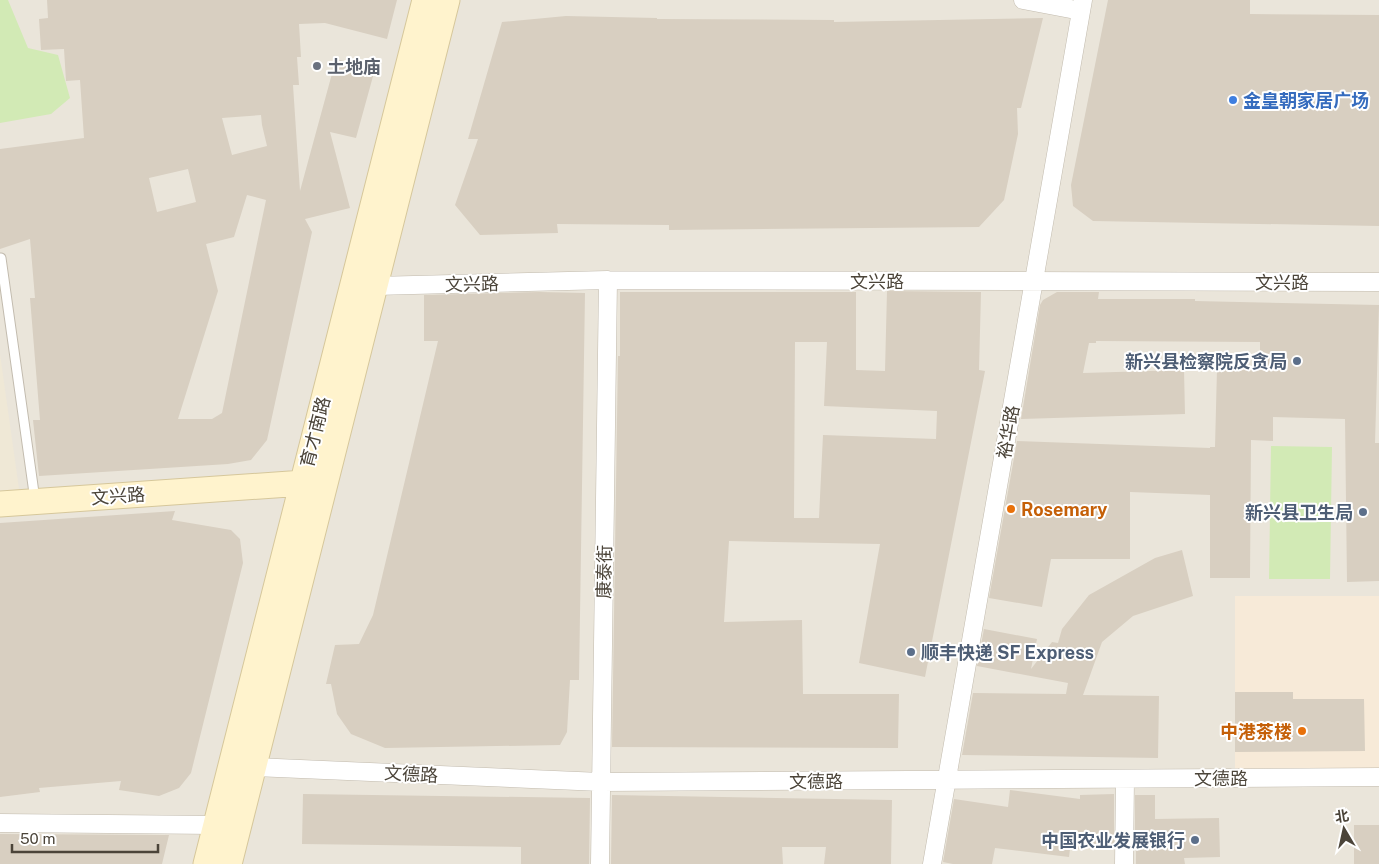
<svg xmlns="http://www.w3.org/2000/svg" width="1379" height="864" viewBox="0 0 1379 864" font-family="'Public Sans','Noto Sans SC',sans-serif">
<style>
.residential{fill:#eae5da}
.commercial{fill:#f7ead8}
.education{fill:#efe8d6}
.green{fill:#d2eab5}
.building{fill:#d8cfc1;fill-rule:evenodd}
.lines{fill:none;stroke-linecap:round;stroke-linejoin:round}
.lane-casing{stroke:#c2bbae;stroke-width:11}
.street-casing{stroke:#c2bbae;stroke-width:19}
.secondary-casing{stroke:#d6c79b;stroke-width:27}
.lane{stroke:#fff;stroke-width:9}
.street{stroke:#fff;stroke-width:18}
.secondary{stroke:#fff3cd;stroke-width:25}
.worship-dot{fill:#6b7280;stroke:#fff;stroke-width:2}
.shop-dot{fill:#3f7fe0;stroke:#fff;stroke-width:2}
.service-dot{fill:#5c6f8a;stroke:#fff;stroke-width:2}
.food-dot{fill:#e8710a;stroke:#fff;stroke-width:2}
.labels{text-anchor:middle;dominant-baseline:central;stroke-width:4;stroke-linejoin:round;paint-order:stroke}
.worship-label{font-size:18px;font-weight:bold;fill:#5b616d;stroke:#fff;text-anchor:start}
.shop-label{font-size:18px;font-weight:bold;fill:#366cbe;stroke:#fff;text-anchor:start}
.street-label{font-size:18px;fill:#4b4439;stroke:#fff}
.service-label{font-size:18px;font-weight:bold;fill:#4e5e75;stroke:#fff;text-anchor:end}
.food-label{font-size:18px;font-weight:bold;fill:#c56008;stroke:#fff;text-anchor:start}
</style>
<rect width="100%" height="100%" fill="#f6f3ec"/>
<!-- residential -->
<path class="residential" d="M0,0h1379v596h-144v182l144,-1v87h-1379z"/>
<!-- commercial -->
<path class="commercial" d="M1235,596h144v181l-144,1z"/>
<!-- education -->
<path class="education" d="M0,354l21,149 -21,1z"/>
<!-- green -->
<path class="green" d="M0,0h8l20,48 30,7 12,43 -19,16 -51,9z
M1271,446l61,1 -2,132h-61z"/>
<!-- building -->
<path class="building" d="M47,0h350l-10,39 -62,-16 -26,1 2,33h-4l2,28h-6l7,106 36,-132 39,10 -19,69 -26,-6 20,76 -45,11 7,13 -45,208 -16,20 -23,4 -189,12 -6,-56h7l-10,-122h5l-5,-59 -30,10v-100l84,-11 -4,-58 -14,1 -2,-32 -23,1 -2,-31 9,-1zM261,115l1,10 5,21 -35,9 -10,-37zM188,169l8,33 -39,10 -8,-34zM247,195l19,5 -44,213 -10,6h-34l40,-128 -12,-47 28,-7z
M1108,0h142v14l129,1v211l-286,-5 -20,-15 -2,-21z
M566,16l91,2v1l177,1v2l209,-4 -22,90h-4l1,26 -14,66 -25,27 -310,3v-5l-112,-1 1,9 -78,2 -25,-30 23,-66h-10l34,-117z
M887,291l94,1 -2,78 6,1 -60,306 -66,-14 21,-119 -151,-3 -5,81 78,-2 1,74h96l-1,54 -286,-1 6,-391h2v-64h236v78l29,1zM795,342h32l-3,64 113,5 -1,28 -113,-4 -4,83h-25z
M539,292l46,1 -6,387h-9l-3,52 -7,13 -175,3 -34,-14 -14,-20 -6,-30h-5l9,-39 24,-1 14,-29 65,-274h-14v-46z
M1057,292h42l-1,7h97v2l184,4 -4,138h4v138l-32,1 -2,-163 -72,-2v24l-22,-1 -1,138h-40v-83l-80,-3v67h-79l-9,48 -53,-9 28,-157 193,7v-1h5l2,-78 43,-1v-26l-164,-1v2h-7l-6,30 101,-3 1,44 -164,5 19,-114 3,-5z
M175,511l-3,9 59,10 9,9 3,24 -52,210 -12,15 -20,8 -40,-6 2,-9 -82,7 1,4 -40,5v-274z
M1182,550l11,46 -60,20 -31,26 -19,53 76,1 -1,62 -196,-3 11,-62 93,1 2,-11 -91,-17 7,-37 53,10 -6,30 21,-27 6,1 4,-14 27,-34 66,-37z
M1235,692h58v7h71l1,52 -130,1z
M1010,790l70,9v-4l34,-1v53l-44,2 -1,8 -74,-9 -3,16h-39l-10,-2 11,-63 54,8z
M303,794l287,4 -1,66h-68v-17l-219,-3z
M612,795l280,5 -1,64h-67l2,-17h-44l1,17h-172z
M1135,795h20v24l64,-1 1,39 -36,1 1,6h-49v-18h-1z
M1354,825h25v39h-25z
M0,834l169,1 -7,29h-162z"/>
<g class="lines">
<!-- lane casing -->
<g class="lane-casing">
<path id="lane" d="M1,258l34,242"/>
</g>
<!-- street casing -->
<g class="street-casing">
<path id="street" d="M1023,0l58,11
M375,286l233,-6 771,2
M254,767l347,15 778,-5
M0,823l216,2
M600,864l8,-584
M932,864l151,-864
M1124,864l1,-85"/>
</g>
<!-- secondary casing -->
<g class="secondary-casing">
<path id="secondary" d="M0,504l318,-22
M206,864l219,-864
M229,864l218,-864"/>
</g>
<!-- lane -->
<use href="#lane" class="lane"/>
<!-- street -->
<use href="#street" class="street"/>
<!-- secondary -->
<use href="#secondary" class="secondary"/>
</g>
<!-- markers -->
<circle class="worship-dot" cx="317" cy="66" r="5"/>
<circle class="shop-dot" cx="1233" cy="100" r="5"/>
<g class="service-dot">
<circle cx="1297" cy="361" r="5"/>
<circle cx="1363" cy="512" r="5"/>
<circle cx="911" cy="652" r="5"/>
<circle cx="1195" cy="840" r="5"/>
</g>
<g class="food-dot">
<circle cx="1011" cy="509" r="5"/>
<circle cx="1302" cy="731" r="5"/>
</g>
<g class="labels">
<!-- worship labels -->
<g class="worship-label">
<text x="327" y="66">土地庙</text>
</g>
<!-- shop labels -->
<g class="shop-label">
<text x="1243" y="100">金皇朝家居广场</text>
</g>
<!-- street labels -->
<g class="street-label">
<text x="877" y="281">文兴路</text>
<text x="1282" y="282">文兴路</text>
<text transform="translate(472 284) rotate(-1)">文兴路</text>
<text transform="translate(315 432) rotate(-76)">育才南路</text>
<text transform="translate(1008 432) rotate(-80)">裕华路</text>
<text transform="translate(118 496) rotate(-4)">文兴路</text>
<text transform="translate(604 572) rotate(-89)">康泰街</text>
<text transform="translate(411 774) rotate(3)">文德路</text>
<text x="1221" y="778">文德路</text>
<text x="816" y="781">文德路</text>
</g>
<!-- service labels -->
<g class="service-label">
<text x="1287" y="361">新兴县检察院反贪局</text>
<text x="1353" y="512">新兴县卫生局</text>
<text x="921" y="652" text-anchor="start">顺丰快递 SF Express</text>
<text x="1185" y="840">中国农业发展银行</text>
</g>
<!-- food labels -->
<g class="food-label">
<text x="1021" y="509">Rosemary</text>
<text x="1292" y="731" text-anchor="end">中港茶楼</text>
</g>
</g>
<!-- north arrow -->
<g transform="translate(1344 829) rotate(351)" stroke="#ffffff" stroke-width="4" paint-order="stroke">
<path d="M0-4L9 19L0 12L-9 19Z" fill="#4b4439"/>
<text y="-8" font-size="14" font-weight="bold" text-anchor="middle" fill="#4b4439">北</text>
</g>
<!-- scale -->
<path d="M12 844v8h146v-8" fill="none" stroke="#4b4439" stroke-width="2.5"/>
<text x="20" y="844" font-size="15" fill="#4b4439" stroke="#ffffff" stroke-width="4" paint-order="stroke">50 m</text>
</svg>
